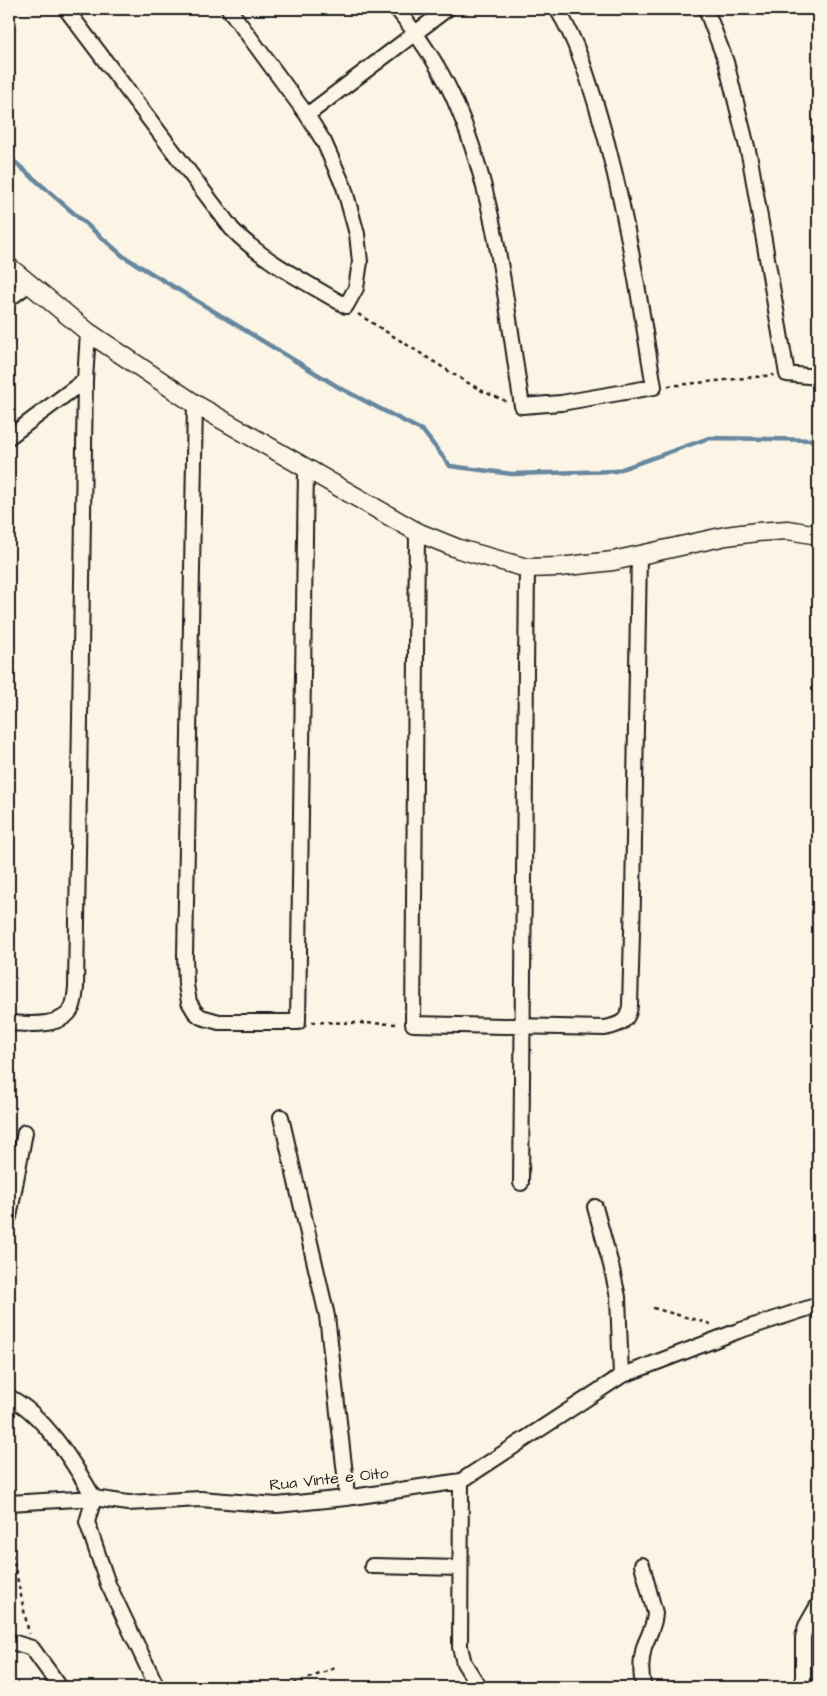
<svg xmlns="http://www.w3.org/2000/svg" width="827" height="1696" viewBox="0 0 827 1696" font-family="'Architects Daughter',sans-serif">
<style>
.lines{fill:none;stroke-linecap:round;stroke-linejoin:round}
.stream{stroke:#66879f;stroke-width:4.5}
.minor-casing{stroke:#1c1c1c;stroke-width:18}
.tertiary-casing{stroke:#1c1c1c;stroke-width:21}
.path{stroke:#1c1c1c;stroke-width:2.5;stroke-dasharray:4 4;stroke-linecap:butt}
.minor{stroke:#fcf5e5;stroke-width:14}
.tertiary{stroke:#fcf5e5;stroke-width:18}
.labels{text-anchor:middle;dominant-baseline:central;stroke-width:4;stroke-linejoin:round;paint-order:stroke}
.street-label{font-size:16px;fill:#1c1c1c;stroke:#fcf5e5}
</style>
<rect width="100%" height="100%" fill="#fcf5e5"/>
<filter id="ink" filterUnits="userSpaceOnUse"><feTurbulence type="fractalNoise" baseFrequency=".02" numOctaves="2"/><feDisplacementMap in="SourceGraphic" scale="10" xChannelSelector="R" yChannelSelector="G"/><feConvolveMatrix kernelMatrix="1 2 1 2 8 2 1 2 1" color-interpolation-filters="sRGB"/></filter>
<g filter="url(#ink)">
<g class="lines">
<!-- stream -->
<path class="stream" d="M9,157l114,99 217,132 83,43 27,35 62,8 104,-3 93,-33 109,2"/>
<!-- minor casing -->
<g class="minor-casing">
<path id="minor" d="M66,9l166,220c32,33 76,54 114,77l10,-18 4,-26 -3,-28 -13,-47 -20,-45 -17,-27 -78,-106
M397,9c23,29 46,62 60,97 40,94 49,200 65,300l39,-3 93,-16c-15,-90 -28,-181 -54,-269 -11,-37 -22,-75 -43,-109
M706,9l20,53 24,97 37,215 31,3
M307,115l140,-106
M9,299l20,-15
M195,404l-10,552 1,29 3,17 6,10 6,5 18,5h79l8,-553
M9,437l76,-57
M417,532l-4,492 192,4c15,-3 24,-7 25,-23l3,-108 6,-341
M9,1023c18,1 53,5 63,-15 3,-6 3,-14 4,-20l9,-608 3,-48
M281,1117l46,199 19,167v15
M521,1183l6,-615
M595,1207l16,58 7,32 3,79
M9,1217l16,-85
M9,1397c35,17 66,68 85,101l-7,24 21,62 49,103
M461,1481l-1,166 4,16 15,24
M9,1503l85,-5 34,5 72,-4 77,6 69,-7 115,-17 160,-105 117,-45 80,-26
M642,1565l13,48c0,12 -7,23 -11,34 -3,13 -4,28 0,40
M372,1566l88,2
M9,1641l23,7 28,39
M803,1687v-50l3,-11 12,-21"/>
</g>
<!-- tertiary casing -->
<g class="tertiary-casing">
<path id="tertiary" d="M9,267l79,65 107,72 222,128 42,17 68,19 32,-1 54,-6 113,-25 31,-4 31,-2 30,5"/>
</g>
<!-- path -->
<path class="path" d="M358,314l105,66 21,12 24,10
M668,386l106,-11
M312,1022l87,2
M653,1308l61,17
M9,1539l20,95
M286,1687l49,-19"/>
<!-- minor -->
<use href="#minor" class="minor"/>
<!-- tertiary -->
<use href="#tertiary" class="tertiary"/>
</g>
</g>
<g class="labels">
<!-- street labels -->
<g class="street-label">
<text transform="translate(329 1479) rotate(-6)">Rua Vinte e Oito</text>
</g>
</g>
<!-- margin -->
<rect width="827" height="1696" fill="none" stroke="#fcf5e5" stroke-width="30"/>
<rect x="15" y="15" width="797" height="1666" fill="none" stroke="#1c1c1c" stroke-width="2" filter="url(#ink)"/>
</svg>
